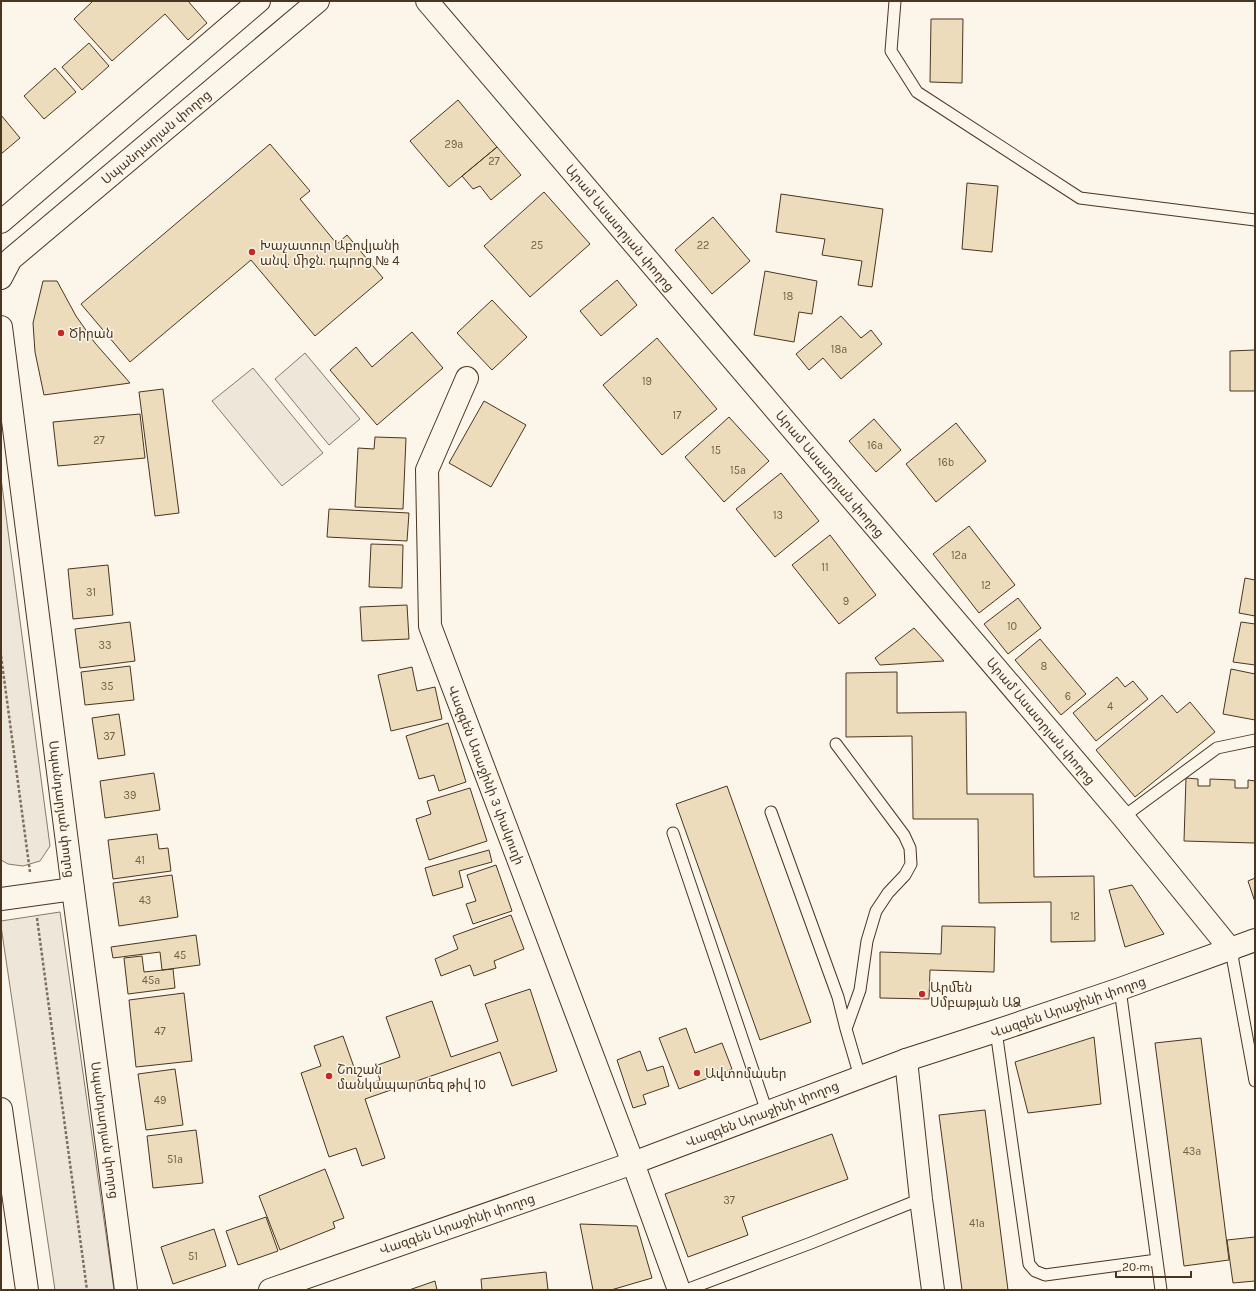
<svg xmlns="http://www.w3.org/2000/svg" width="1256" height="1291" viewBox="0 0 1256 1291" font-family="Karla,'Noto Sans Armenian',sans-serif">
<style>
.green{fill:#ede6d9;stroke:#887966}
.building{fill:#ecdcbc;stroke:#4a3520}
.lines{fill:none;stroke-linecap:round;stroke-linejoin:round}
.service-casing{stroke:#4a3520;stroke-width:13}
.minor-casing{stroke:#4a3520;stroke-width:24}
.tertiary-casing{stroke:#4a3520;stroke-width:24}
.secondary-casing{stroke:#4a3520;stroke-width:24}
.primary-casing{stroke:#4a3520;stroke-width:24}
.path{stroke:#7f6f5c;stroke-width:2.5;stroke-dasharray:3 2;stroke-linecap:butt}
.service{stroke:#fbf6e9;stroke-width:11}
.minor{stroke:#fbf6e9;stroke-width:22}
.tertiary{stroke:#fbf6e9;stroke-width:22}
.secondary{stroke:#fbf6e9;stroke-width:22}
.primary{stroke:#fbf6e9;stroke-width:22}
.poi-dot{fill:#c62828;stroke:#fbf6e9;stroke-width:1.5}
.labels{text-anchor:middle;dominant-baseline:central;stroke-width:3;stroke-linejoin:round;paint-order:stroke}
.number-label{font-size:11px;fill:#725f47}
.street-label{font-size:13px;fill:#4a3520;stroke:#fbf6e9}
.poi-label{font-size:13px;fill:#4a3520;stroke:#fbf6e9;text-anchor:start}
</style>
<rect width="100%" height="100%" fill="#fbf6e9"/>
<!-- green -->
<path class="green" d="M305,353l55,66 -31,26 -54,-66z
M253,368l70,85 -41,33 -70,-85z
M1,478l49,368 -10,15 -17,5 -15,-2 -7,-4z
M60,912l54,378h-59l-54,-364v-5z"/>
<!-- building -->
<path class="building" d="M93,1h95l19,22 -19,17 -23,-26 -53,47 -38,-42z
M931,19h32l-1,64 -32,-1z
M89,43l20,23 -27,24 -20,-23z
M55,68l21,24 -32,27 -20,-23z
M458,100l39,47 -48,40 -39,-46z
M1,115l19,23 -19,16z
M270,144l40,47 -10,8 37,45 10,-9 36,43 -68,58 -64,-76 -121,102 -49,-58z
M497,147l24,28 -30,25 -11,-14 -7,3 -11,-13z
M967,183l31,3 -6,66 -30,-3z
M544,192l46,52 -60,53 -46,-51z
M781,194l102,15 -11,78 -14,-2 4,-24 -40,-6 3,-16 -49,-7z
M713,217l37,44 -38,33 -37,-44z
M765,271l52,10 -5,33 -13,-2 -5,30 -40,-7z
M617,280l20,25 -36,31 -21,-25z
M43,281h14l19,35 19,27 35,40 -86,12 -9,-43 -2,-29z
M492,300l35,37 -35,33 -35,-37z
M841,316l20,22 10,-8 11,14 -41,35 -18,-21 -14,12 -13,-16z
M412,332l31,36 -66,57 -47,-55 26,-23 16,20z
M657,338l60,71 -55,46 -59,-70z
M1255,350v41h-25v-40z
M163,389l16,124 -24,3 -16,-124z
M484,401l42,24 -35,62 -42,-24z
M140,414l5,44 -87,8 -5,-44z
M729,417l40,44 -45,41 -39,-45z
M874,419l27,31 -25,22 -27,-31z
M956,423l30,38 -50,41 -30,-38z
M375,437l31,1 -3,71 -48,-2 3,-59 16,1z
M781,473l38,48 -44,36 -39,-48z
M329,509l80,4 -2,28 -80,-4z
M969,526l46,59 -36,28 -46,-59z
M830,535l46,60 -37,29 -47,-59z
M371,544l32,1 -1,43 -33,-1z
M108,565l5,50 -40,4 -5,-50z
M1245,578l10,2v36l-16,-3z
M1018,598l23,30 -33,26 -24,-30z
M407,605l2,34 -47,2 -2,-34z
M130,622l5,39 -55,7 -5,-39z
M1241,622l14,2v41l-22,-3z
M914,628l30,33 -64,4 -5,-7z
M1040,639l46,55 -25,21 -46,-55z
M130,666l4,34 -49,5 -4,-33z
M412,667l5,24 18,-4 7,32 -51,12 -13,-56z
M1231,669l24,5v46l-32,-6z
M897,672v41l69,-1 1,82h66l1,83 60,-1 1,65 -44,1v-40l-72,1 -1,-84h-65l-1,-83 -66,1v-64z
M1117,677l8,10 8,-6 15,18 -52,42 -23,-28z
M1162,695l15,18 13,-11 25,30 -80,65 -39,-47z
M119,714l6,41 -27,4 -6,-41z
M448,723l18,59 -27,9 -5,-16 -15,4 -13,-43z
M154,773l6,37 -55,8 -5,-37z
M1186,778l12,1v7h12v-7l25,1v8h13v-8l7,1v62l-71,-2z
M727,786l84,236 -51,18 -84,-236z
M470,788l17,53 -58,19 -13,-41 15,-5 -4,-13z
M157,834l2,15 9,-1 3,23 -58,8 -5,-39z
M489,850l3,12 -33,9 4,16 -30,9 -8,-28z
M496,865l16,46 -39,13 -7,-20 10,-3 -9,-26z
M172,875l6,42 -59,9 -6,-43z
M1255,878v24l-7,-21z
M1132,885l32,49 -39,13 -16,-57z
M511,915l13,34 -30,12 2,7 -22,8 -4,-11 -29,11 -6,-17 23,-10 -5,-13z
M942,926l53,1 -1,45 -64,-2 -1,29 -49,-1v-46l61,2z
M196,935l4,30 -38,5 -2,-18 -47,6 -2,-11z
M142,956l2,16 29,-3 2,19 -47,6 -4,-36z
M530,989l27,82 -45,15 -12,-34 -135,47 20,59 -23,8 -6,-18 -27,9 -28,-84 20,-7 -7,-20 29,-10 18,51 19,-7 -5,-14 25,-9 -14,-40 46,-16 19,56 47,-16 -13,-37z
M184,993l8,68 -56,6 -7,-67z
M686,1028l9,25 27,-10 10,26 -53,20 -20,-51z
M1094,1037l7,67 -73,9 -13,-51z
M1201,1038l28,222 -45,6 -29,-223z
M640,1051l7,20 16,-5 6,20 -26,9 3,9 -13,4 -16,-48z
M175,1069l8,56 -37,5 -8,-56z
M985,1110l23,180h-46l-23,-175z
M196,1130l7,53 -50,5 -6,-52z
M832,1134l16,45 -106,38 6,18 -60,22 -23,-63z
M325,1169l19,49 -11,4 2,6 -55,22 -21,-54z
M266,1217l12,34 -40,14 -12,-34z
M580,1224l57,2 15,52 -41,12h-18z
M214,1229l12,37 -53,18 -12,-37z
M1255,1237v44l-22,2 -6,-43z
M546,1272l2,18h-66l-1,-11z
M435,1281l2,9h-28z"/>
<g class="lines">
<!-- service casing -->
<g class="service-casing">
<path id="service" d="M895,1l-4,50 26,41 163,106 175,22
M836,744l68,91 6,13 1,16 -6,11 -17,18 -12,18 -9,30 -7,49 -14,39
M771,812l67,185 8,32 14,48
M1123,817l94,-69 38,-8
M673,833l94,279
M1231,950l24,131
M1120,989l41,301
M996,1031l33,233 6,7 10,4 112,-15
M686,1290l125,-47 110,-44"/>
</g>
<!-- minor casing -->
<g class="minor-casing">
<path id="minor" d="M427,1l696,816 108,133
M467,378l-40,92 3,156 203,537 46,127
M1,899l72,-10
M906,1060l15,139 12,91"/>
</g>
<!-- tertiary casing -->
<g class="tertiary-casing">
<path id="tertiary" d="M270,1290l363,-127 273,-103 90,-29 124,-42 135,-49"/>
</g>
<!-- secondary casing -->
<g class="secondary-casing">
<path id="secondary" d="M1,327l72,562 53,401
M1,1109l26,181"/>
</g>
<!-- primary casing -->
<g class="primary-casing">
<path id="primary" d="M1,222l258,-221
M1,278l10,-19 307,-258"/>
</g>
<!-- path -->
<path class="path" d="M1,656l29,216
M37,918l50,372"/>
<!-- service -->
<use href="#service" class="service"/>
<!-- minor -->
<use href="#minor" class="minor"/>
<!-- tertiary -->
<use href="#tertiary" class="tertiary"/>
<!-- secondary -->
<use href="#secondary" class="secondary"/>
<!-- primary -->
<use href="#primary" class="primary"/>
</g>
<!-- markers -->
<g class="poi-dot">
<circle cx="252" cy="252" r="4"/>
<circle cx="61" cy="333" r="4"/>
<circle cx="922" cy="994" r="4"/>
<circle cx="697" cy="1073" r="4"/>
<circle cx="329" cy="1076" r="4"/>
</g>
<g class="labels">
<!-- number labels -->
<g class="number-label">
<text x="454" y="144">29a</text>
<text x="494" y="161">27</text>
<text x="537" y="245">25</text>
<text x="703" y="245">22</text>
<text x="788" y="296">18</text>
<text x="839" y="349">18a</text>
<text x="647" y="381">19</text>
<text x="677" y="415">17</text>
<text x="99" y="440">27</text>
<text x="875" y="445">16a</text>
<text x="716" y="450">15</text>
<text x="946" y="462">16b</text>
<text x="738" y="470">15a</text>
<text x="778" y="515">13</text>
<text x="959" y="555">12a</text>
<text x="825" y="567">11</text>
<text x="986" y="585">12</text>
<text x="91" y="592">31</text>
<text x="846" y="601">9</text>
<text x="1012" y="626">10</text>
<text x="105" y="645">33</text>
<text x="1044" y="666">8</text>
<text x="107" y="686">35</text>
<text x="1068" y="696">6</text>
<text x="1110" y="706">4</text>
<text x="109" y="736">37</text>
<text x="130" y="795">39</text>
<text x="140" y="860">41</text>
<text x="145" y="900">43</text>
<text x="1075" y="916">12</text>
<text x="180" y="955">45</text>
<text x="151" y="980">45a</text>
<text x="160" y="1031">47</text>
<text x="160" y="1100">49</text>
<text x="1192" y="1151">43a</text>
<text x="175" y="1159">51a</text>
<text x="729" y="1200">37</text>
<text x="977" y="1223">41a</text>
<text x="193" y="1256">51</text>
</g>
<!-- street labels -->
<g class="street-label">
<text transform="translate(156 137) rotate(-40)">Սպանդարյան փողոց</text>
<text transform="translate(620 228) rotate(50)">Արամ Ասատրյան փողոց</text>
<text transform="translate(830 474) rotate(50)">Արամ Ասատրյան փողոց</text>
<text transform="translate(1041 721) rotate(50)">Արամ Ասատրյան փողոց</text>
<text transform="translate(486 775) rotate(69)">Վազգեն Առաջինի 3 փակուղի</text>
<text transform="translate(62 809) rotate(83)">Սպանդարյան փողոց</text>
<text transform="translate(1068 1007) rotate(-19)">Վազգեն Արաջինի փողոց</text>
<text transform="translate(762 1114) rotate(-21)">Վազգեն Արաջինի փողոց</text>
<text transform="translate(105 1130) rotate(82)">Սպանդարյան փողոց</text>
<text transform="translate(457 1224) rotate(-19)">Վազգեն Արաջինի փողոց</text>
</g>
<!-- poi labels -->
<g class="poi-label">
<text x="260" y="245">Խաչատուր Աբովյանի<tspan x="260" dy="15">անվ. միջն. դպրոց № 4</tspan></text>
<text x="69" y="333">Ծիրան</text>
<text x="930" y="987">Արմեն<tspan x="930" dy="15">Սմբաթյան ԱՁ</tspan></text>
<text x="337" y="1069">Շուշան<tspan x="337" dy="15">մանկապարտեզ թիվ 10</tspan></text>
<text x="705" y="1073">Ավտոմասեր</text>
</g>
</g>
<!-- border -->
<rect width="1256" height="1291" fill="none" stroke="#4a3520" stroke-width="4"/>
<!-- scale -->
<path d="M1116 1271v6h75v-6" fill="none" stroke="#4a3520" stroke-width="2"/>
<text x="1122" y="1271" font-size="12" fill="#4a3520" stroke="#fbf6e9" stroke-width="3" paint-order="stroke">20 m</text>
</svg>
